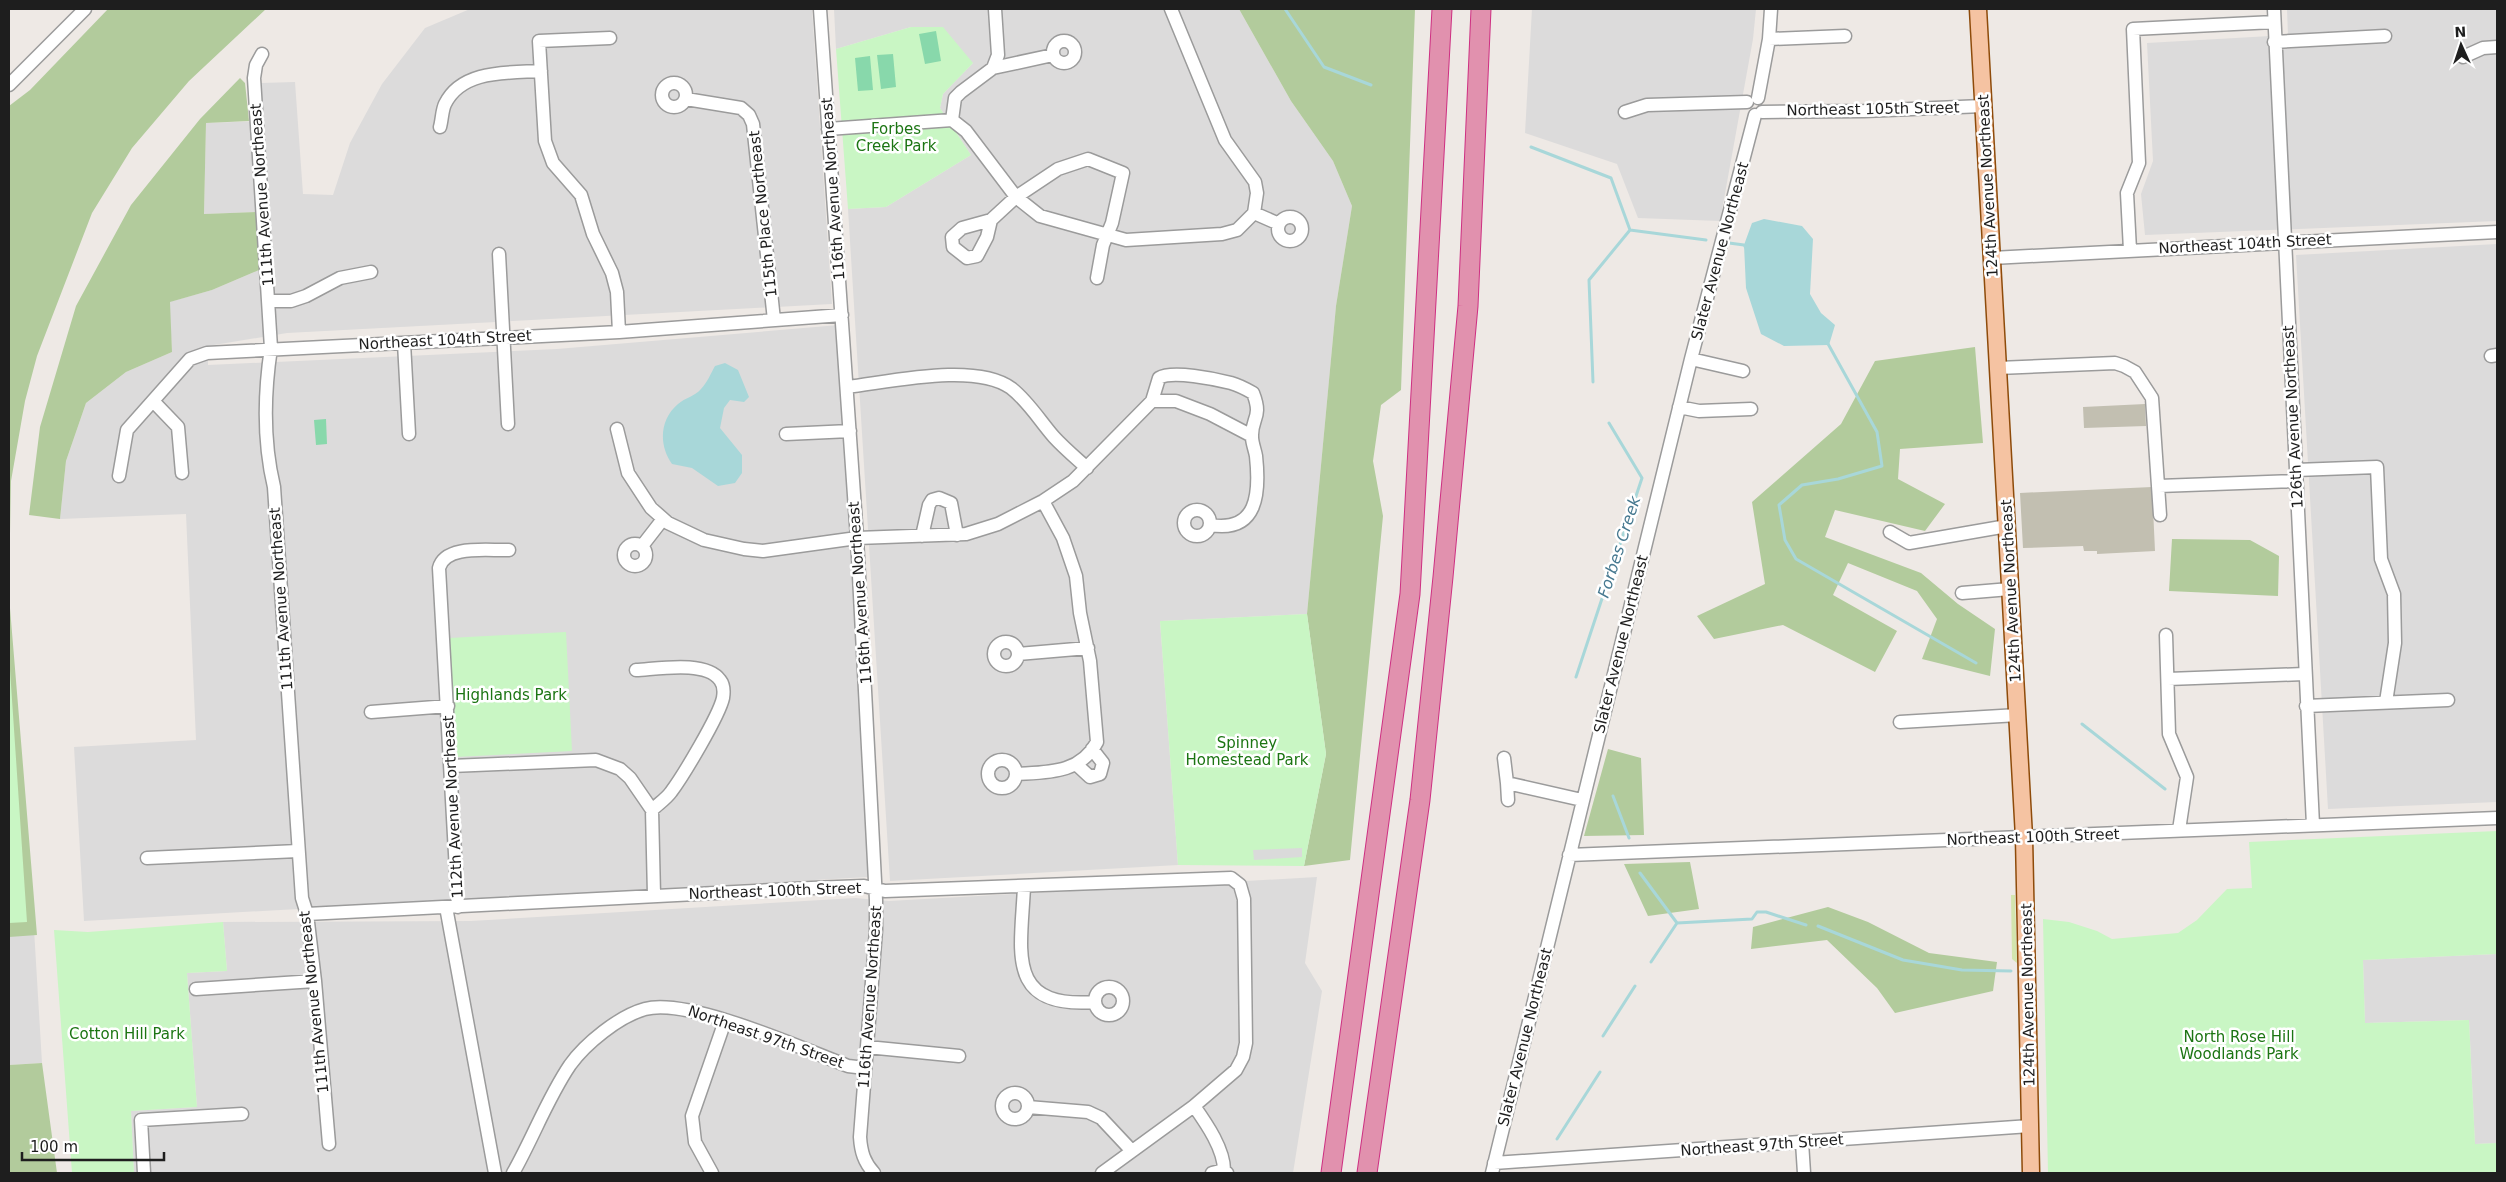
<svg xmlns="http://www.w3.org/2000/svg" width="2506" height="1182" viewBox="0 0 2506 1182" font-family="'DejaVu Sans',sans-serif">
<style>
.residential{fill:#dcdbdb}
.construction{fill:#c2bfb1}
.grass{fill:#d3e5ae}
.forest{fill:#b2cb9c}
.park{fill:#c9f6c4}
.pitch{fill:#88d8ab}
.parking{fill:#dadada}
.water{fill:#a8d7d9}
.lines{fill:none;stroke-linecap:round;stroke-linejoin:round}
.stream{stroke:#a8d7d9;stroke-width:3}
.minor-casing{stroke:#9b9b9b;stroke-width:15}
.major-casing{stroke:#8e4b0a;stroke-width:19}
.highway-casing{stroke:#ce3082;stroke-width:21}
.minor{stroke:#fff;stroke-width:12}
.major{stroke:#f5c3a2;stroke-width:16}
.highway{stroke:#e191ae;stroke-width:19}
.labels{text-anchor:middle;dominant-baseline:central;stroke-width:5;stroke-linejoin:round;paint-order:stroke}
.street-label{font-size:15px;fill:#1e1e1e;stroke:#fff}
.park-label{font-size:15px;fill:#1c7513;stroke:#fff}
.water-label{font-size:16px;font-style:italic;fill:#477990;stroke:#fff}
</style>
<rect width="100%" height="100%" fill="#eee9e5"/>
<!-- residential -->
<path class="residential" d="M470,9h342l20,295 -545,29 -79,13v19l349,-16 282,-24 29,552 -784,44 -10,-174 122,-7 -10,-226 -126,5 6,-58 20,-58 40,-31 46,-20 -3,-50 43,-12 47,-20 -2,-58 -53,2 2,-91 54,-2 1,-38 34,-1 8,112 30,1 17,-52 32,-59 43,-56z
M834,9h405l52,92 42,60 19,45 -16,100 -29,308 -147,7 18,244 -288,16 -42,-672 38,-2 85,-52 -31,-47 3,-14 30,-31 -62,-36 -75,22z
M1532,9h224l-3,30 -33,182 -82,-3 -21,-54 -92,-31z
M2287,9h210v212l-352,14 -4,-41 12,-33 -6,-118 141,-8z
M2497,244v558l-169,7 -32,-554z
M1317,877l-12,86 17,28 -29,182h-1159l-3,-62 66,-4 -10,-134 40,-2 -4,-49 248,-1 384,-23 34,3z
M34,929l8,134 -33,2v-135z
M2497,954v189l-22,1 -6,-124 -104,3 -2,-63z"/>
<!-- construction -->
<path class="construction" d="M2145,404l1,22 -62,2 -1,-21z
M2152,487l3,64 -58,3v-3h-13l-1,-5 -60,2 -3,-55z"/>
<!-- grass -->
<path class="grass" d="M2011,895h4l2,68 -5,-4z"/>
<!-- forest -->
<path class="forest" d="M108,9h158l-77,72 -57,67 -40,65 -55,143 -12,45 -14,80 -2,105v-480l21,-16z
M1239,9h176l-14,381 -20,15 -8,56 10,55 -33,344 -46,6 22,-112 -19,-140 29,-308 16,-100 -19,-45 -42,-60z
M240,78l5,5 4,38 -43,2 -2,91 53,-2 2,58 -47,20 -42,12 2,50 -46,20 -40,31 -20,58 -6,58 -31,-4 11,-88 36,-121 55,-101 69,-86z
M1975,347l8,96 -83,6 -2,30 47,25 -20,27 -90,-21 -10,27 96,36 37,31 37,25 -5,47 -68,-17 15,-40 -20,-28 -69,-28 -15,32 64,36 -22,41 -92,-47 -69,14 -17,-23 68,-32 -13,-82 89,-78 34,-63z
M2172,539l78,1 29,16 -1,40 -109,-5z
M9,596l28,339 -28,2z
M1608,749l33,9 3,77 -60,1z
M1690,862l9,47 -51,7 -24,-52z
M1828,907l40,15 61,31 68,9 -4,29 -98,22 -18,-25 -50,-48 -76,9 2,-22z
M42,1063l15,110h-48v-108z"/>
<!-- park -->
<path class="park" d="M911,27h32l30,36 -30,31 -3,14 31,47 -85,52 -38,2 -12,-160z
M1307,614l19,140 -22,112 -126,-1 -18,-244z
M566,632l6,119 -117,6 -6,-119z
M9,655l18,267 -18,1z
M2497,831v123l-134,6 2,63 104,-3 6,124 22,-1v30h-449l-5,-254 26,3 28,9 15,8 66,-6 19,-13 30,-31 25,-1 -3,-46z
M223,922l4,49 -40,2 10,134 -66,4 3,62h-62l-18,-243 34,2z"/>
<!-- pitch -->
<path class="pitch" d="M936,31l5,30 -16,3 -6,-30z
M893,54l3,33 -15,2 -4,-34z
M870,56l3,34 -15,1 -3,-33z
M326,419l1,25 -11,1 -2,-25z"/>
<!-- parking -->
<path class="parking" d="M1302,848v9l-48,3 -1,-10z"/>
<!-- water -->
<path class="water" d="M1764,219l38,7 11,13 -3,55 11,19 14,12 -6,20 -45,1 -23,-12 -15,-46 -2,-43 8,-22z
M725,363l13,7 11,27 -5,5 -14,-2 -6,8 -4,20 22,27v18l-7,10 -17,3 -26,-18 -20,-4c-13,-18 -13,-44 6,-60 7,-6 17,-8 23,-15 6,-6 10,-16 14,-23z"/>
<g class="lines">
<!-- stream -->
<path class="stream" d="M1285,9l39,58 47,18
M1531,147l80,31 19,52 -41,50 4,102
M1630,230l76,10
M1729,243l15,2 2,3
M1827,342l50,90 5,34 -44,13 -36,6 -23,20 6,35 11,19 180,104
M1576,677l66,-199 -33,-55
M2082,724l83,65
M1613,796l16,42
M1640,873l37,50 -26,39
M1677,923l75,-4 5,-7h9l40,13
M1818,926l85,34 59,10 49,1
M1603,1036l32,-50
M1557,1139l43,-67"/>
<!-- minor casing -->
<g class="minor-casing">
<path id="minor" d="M820,9l37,529 19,362v30l-16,207c1,15 4,25 14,36
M1171,9l54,131 30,42 2,11 -3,20
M2274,9l39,816
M610,38l-71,3 6,100 8,22 28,32 12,39 19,39 5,19 2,40
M1769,39l76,-3
M1053 52a11 11 0 1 1 22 0a11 11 0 1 1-22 0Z
M2274,42l111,-6
M262,54l-6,11 -2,13 17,270c-7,46 -8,93 3,139l28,411 5,16 8,67 14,163
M2463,57l20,-9 14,-1
M993,68l60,-13
M662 95a12 12 0 1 1 24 0a12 12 0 1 1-24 0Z
M9,85l76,-76
M1758,98l11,-59 2,-30
M686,99l55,9 8,7 4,9 21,196
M1625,112l22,-7 100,-3
M1762,112l102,-1 119,-5
M952,120l14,11 50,66 24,19 86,24 96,-6 15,-4 17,-17 25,11
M952,120l3,-22 6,-6 32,-24 5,-13 -3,-46
M440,127c2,-7 2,-17 5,-23 17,-35 64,-31 96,-33
M828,129l124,-9
M1278 229a12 12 0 1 1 24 0a12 12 0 1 1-24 0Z
M991,220l-4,17 -10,19 -10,2 -14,-11 -1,-10 10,-9 29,-8 25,-23 42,-28 30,-10 35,14 -11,50 -9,22 -6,33
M2130,250l-3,-57 12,-30 -6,-134 141,-7
M499,254l9,170
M1992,258l505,-26
M268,301h23l15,-5 34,-18 31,-6
M404,343l5,91
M2491,356l6,-1
M1691,359l52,12
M1998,368l117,-5 9,3 11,6 17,26 8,117
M847,387c43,-5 128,-25 164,1 17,13 29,33 43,49 10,11 22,21 33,31
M153,401l25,26 4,46
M1152,401h24l34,13 42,22
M1679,407l20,4 52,-2
M617,429l11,44 23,35 17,15 36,17 40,9 19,2 94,-13 109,-4 32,-10 45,-23 30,-20 79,-80 7,-23c13,-8 56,1 72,5 7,2 15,6 22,10 10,25 -2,25 -1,44 0,6 3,13 4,19 4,37 2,77 -46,69
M786,434l64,-3
M2296,470l81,-3 4,92 13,35 1,49 -9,59
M119,476l8,-46 63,-71 17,-6 412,-21 223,-17
M2159,486l137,-5
M1184 523a13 13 0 1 1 26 0a13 13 0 1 1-26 0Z
M1890,532l19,11 98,-17
M922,536l7,-31 3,-5 7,-2 12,5 6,32
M624 555a11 11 0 1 1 22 0a11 11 0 1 1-22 0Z
M642,546l21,-27
M1962,593l48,-4
M2166,635l3,99 18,43 -8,53
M994 654a12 12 0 1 1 24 0a12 12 0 1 1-24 0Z
M1018,654l70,-6
M636,670c21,-1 70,-10 84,10 4,5 4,12 3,18 -4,18 -40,78 -52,94 -5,7 -13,12 -19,18
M2168,679l136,-5
M2306,706l142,-6
M371,712l77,-6
M1900,722l118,-7
M1504,758l3,25 75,17
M988 774a14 14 0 1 1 28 0a14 14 0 1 1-28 0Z
M1076,764l14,13 10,-3 3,-11 -11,-14
M451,766l145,-6 24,9 10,9 22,32
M1016,774c31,-2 64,0 81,-32l-7,-81 -10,-48 -4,-37 -13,-38 -20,-37
M1507,783l1,17
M652,810l2,85
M1569,855l928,-37
M147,858l151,-7
M1024,887c-3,65 -19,122 71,115
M446,907l49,266
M458,907l-19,-339c6,-24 50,-17 70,-18
M307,914l504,-26 53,-2 21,5 346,-13 9,7 4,14 2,144 -3,14 -7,13 -42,36 -92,67
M1095 1001a14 14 0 1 1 28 0a14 14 0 1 1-28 0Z
M196,989l119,-8
M867,1047l92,9
M1002 1106a13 13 0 1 1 26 0a13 13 0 1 1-26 0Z
M1194,1106c12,17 31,44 30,66
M1028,1107l60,5 13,6 30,32
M1802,1142l2,31
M1494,1163l536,-37
M144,1173l-3,-53 101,-6
M513,1173c20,-35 34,-74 57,-108 15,-21 49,-49 75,-56 43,-12 158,40 203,57l17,2
M712,1173l-17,-31 -3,-26 33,-95
M1212,1173l8,-2 7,2
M1492,1173l199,-814 64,-244"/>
</g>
<!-- major casing -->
<g class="major-casing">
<path id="major" d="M1978,9l46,828 7,336"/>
</g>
<!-- highway casing -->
<g class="highway-casing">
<path id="highway" d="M1331,1173l79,-579 32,-585
M1367,1173l53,-373 23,-223 25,-271 13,-297"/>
</g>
<!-- minor -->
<use href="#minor" class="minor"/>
<!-- major -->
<use href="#major" class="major"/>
<!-- highway -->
<use href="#highway" class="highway"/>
</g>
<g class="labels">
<!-- street labels -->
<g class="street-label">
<text transform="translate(1873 109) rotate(-1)">Northeast 105th Street</text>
<text transform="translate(1988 186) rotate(-93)">124th Avenue Northeast</text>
<text transform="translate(833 189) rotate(-94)">116th Avenue Northeast</text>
<text transform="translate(262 195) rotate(-94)">111th Avenue Northeast</text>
<text transform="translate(763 214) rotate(-96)">115th Place Northeast</text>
<text transform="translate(2245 244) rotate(-3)">Northeast 104th Street</text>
<text transform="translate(1720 251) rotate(-75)">Slater Avenue Northeast</text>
<text transform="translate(445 340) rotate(-3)">Northeast 104th Street</text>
<text transform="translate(2293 417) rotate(-93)">126th Avenue Northeast</text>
<text transform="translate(2011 591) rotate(-93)">124th Avenue Northeast</text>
<text transform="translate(860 593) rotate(-94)">116th Avenue Northeast</text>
<text transform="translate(281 599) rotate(-94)">111th Avenue Northeast</text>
<text transform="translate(1621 644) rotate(-76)">Slater Avenue Northeast</text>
<text transform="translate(453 807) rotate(-93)">112th Avenue Northeast</text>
<text transform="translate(2033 837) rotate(-2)">Northeast 100th Street</text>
<text transform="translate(775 891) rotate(-2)">Northeast 100th Street</text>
<text transform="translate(2028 995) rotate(-91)">124th Avenue Northeast</text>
<text transform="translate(870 997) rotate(-86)">116th Avenue Northeast</text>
<text transform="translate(314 1002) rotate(-96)">111th Avenue Northeast</text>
<text transform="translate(766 1037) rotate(19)">Northeast 97th Street</text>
<text transform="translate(1525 1037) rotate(-76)">Slater Avenue Northeast</text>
<text transform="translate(1762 1145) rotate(-4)">Northeast 97th Street</text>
</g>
<!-- park labels -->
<g class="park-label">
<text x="896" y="129">Forbes<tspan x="896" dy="17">Creek Park</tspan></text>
<text x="511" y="695">Highlands Park</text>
<text x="1247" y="743">Spinney<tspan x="1247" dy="17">Homestead Park</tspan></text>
<text x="127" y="1034">Cotton Hill Park</text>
<text x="2239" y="1037">North Rose Hill<tspan x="2239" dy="17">Woodlands Park</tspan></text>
</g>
<!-- water labels -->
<g class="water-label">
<text transform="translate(1619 547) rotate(-72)">Forbes Creek</text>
</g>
</g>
<!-- border -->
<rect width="2506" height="1182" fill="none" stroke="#1e1e1e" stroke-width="20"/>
<!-- north arrow -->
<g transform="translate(2461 45) rotate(357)" stroke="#ffffff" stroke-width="4" paint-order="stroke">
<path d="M0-4L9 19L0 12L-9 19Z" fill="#1e1e1e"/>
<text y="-8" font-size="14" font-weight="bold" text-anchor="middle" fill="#1e1e1e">N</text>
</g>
<!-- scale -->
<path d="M22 1152v8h142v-8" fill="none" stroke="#1e1e1e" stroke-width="2.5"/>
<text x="30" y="1152" font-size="15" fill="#1e1e1e" stroke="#ffffff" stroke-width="4" paint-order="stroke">100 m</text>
</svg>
